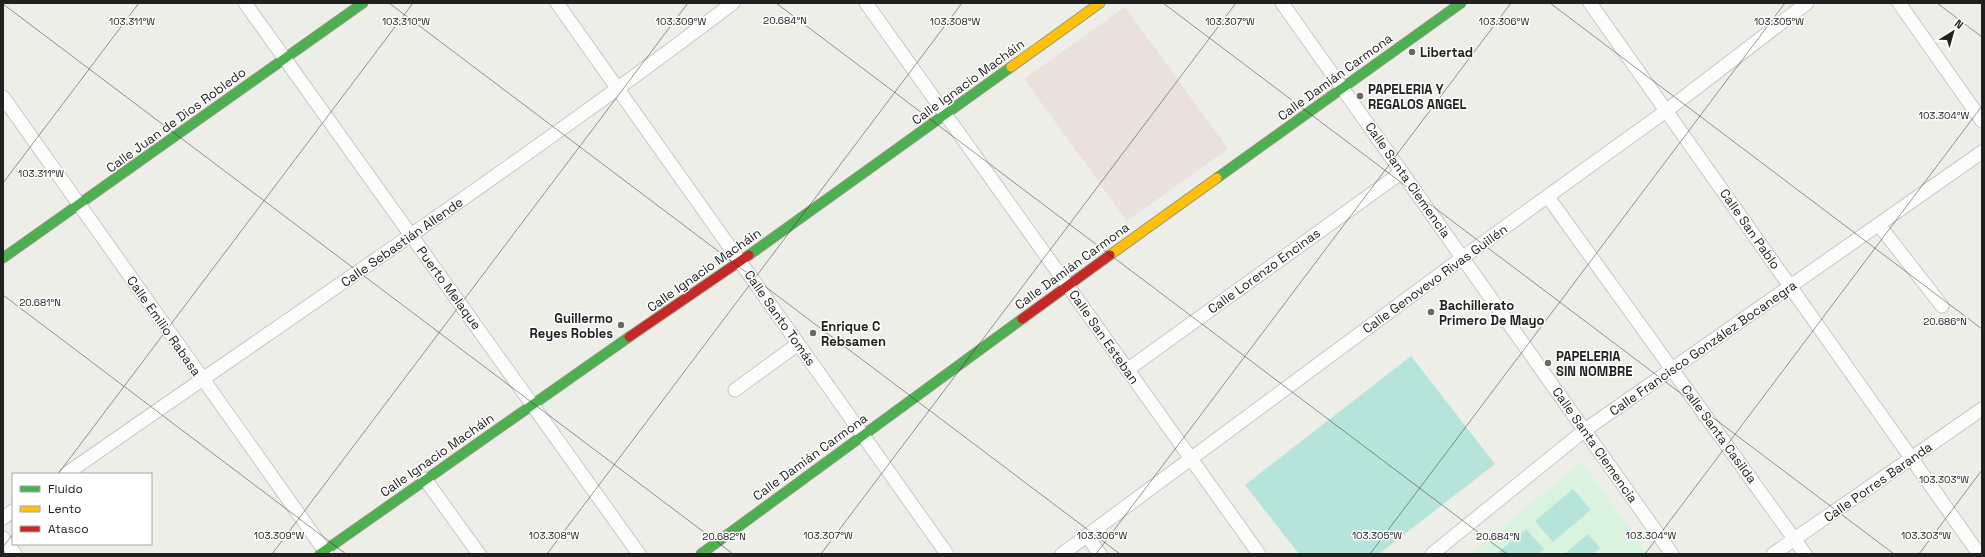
<svg xmlns="http://www.w3.org/2000/svg" width="1985" height="557" viewBox="0 0 1985 557" font-family="'Space Grotesk',sans-serif">
<style>
.commercial{fill:#ebe1dc}
.park{fill:#d9f3df}
.pitch{fill:#b7e4da}
.lines{fill:none;stroke-linecap:round;stroke-linejoin:round}
.street-casing{stroke:#c7c7c5;stroke-width:15}
.fast-casing{stroke:#929882;stroke-width:11}
.slow-casing{stroke:#929882;stroke-width:11}
.jam-casing{stroke:#929882;stroke-width:11}
.street{stroke:#fcfcfc;stroke-width:13}
.fast{stroke:#4caf50;stroke-width:9}
.slow{stroke:#ffc107;stroke-width:9}
.jam{stroke:#c62828;stroke-width:9}
.ticks{fill:none;stroke:#202020;stroke-width:1;stroke-opacity:0.45}
.poi-dot{fill:#686866;stroke:#fff;stroke-width:1.5}
.labels{text-anchor:middle;dominant-baseline:central;stroke-width:3;stroke-linejoin:round;paint-order:stroke}
.poi-label{font-size:13px;font-weight:bold;fill:#202020;stroke:#fff;text-anchor:start}
.street-label{font-size:13px;fill:#202020;stroke:#fff}
.ticks-label{font-size:10px;text-anchor:middle;fill:#202020;stroke:#fff;stroke-width:3;stroke-linejoin:round;paint-order:stroke}
</style>
<rect width="100%" height="100%" fill="#eeeee9"/>
<!-- commercial -->
<path class="commercial" d="M1125,7l103,142 -101,72 -103,-142z"/>
<!-- park -->
<path class="park" d="M1582,462l66,92h-179z"/>
<!-- pitch -->
<path class="pitch" d="M1411,356l84,108 -116,90h-80l-54,-69z
M1573,489l18,21 -38,32 -18,-21z
M1526,529l18,20 -6,5h-42z
M1588,534l12,14 -8,6h-28z"/>
<g class="lines">
<!-- street casing -->
<g class="street-casing">
<path id="street" d="M245,3l394,551
M557,3l390,551
M866,3l393,551
M1282,3l390,551
M1590,3l389,551
M1899,3l83,118
M3,97l324,457
M1548,197l257,357
M1879,225l63,81
M1127,370l275,-198
M735,390l63,-46
M66,474c223,-156 450,-307 667,-471
M425,479l54,75
M3,518l10,-7
M1087,536l13,18
M3,538l12,16
M1062,554l400,-296 204,-147 141,-108
M1432,554l153,-124 397,-278
M1773,554l209,-145"/>
</g>
<!-- fast casing -->
<g class="fast-casing">
<path id="fast" d="M1217,178l244,-175
M749,255l262,-188
M3,258l360,-255
M320,554l309,-217
M701,554l321,-235"/>
</g>
<!-- slow casing -->
<g class="slow-casing">
<path id="slow" d="M1011,67l89,-64
M1110,255l107,-77"/>
</g>
<!-- jam casing -->
<g class="jam-casing">
<path id="jam" d="M1022,319l88,-64
M629,337l120,-82"/>
</g>
<!-- street -->
<use href="#street" class="street"/>
<!-- fast -->
<use href="#fast" class="fast"/>
<!-- slow -->
<use href="#slow" class="slow"/>
<!-- jam -->
<use href="#jam" class="jam"/>
</g>
<!-- ticks -->
<path class="ticks" d="M389,3l731,551M776,3l731,551M1163,3l731,551M1550,3l432,326M1937,3l45,34M3,4l730,550M3,183l136,-180M3,295l343,259M58,474l355,-471M3,547l10,-13M272,554l416,-551M547,554l415,-551M821,554l415,-551M1096,554l415,-551M1370,554l415,-551M1645,554l337,-448M1919,554l63,-84"/>
<!-- markers -->
<g class="poi-dot">
<circle cx="1412" cy="52" r="4"/>
<circle cx="1360" cy="96" r="4"/>
<circle cx="1431" cy="312" r="4"/>
<circle cx="621" cy="325" r="4"/>
<circle cx="813" cy="333" r="4"/>
<circle cx="1548" cy="363" r="4"/>
</g>
<g class="labels">
<!-- poi labels -->
<g class="poi-label">
<text x="1420" y="52">Libertad</text>
<text x="1368" y="89">PAPELERIA Y<tspan x="1368" dy="15">REGALOS ANGEL</tspan></text>
<text x="1439" y="305">Bachillerato<tspan x="1439" dy="15">Primero De Mayo</tspan></text>
<text x="613" y="318" text-anchor="end">Guillermo<tspan x="613" dy="15">Reyes Robles</tspan></text>
<text x="821" y="326">Enrique C<tspan x="821" dy="15">Rebsamen</tspan></text>
<text x="1556" y="356">PAPELERIA<tspan x="1556" dy="15">SIN NOMBRE</tspan></text>
</g>
<!-- street labels -->
<g class="street-label">
<text transform="translate(1335 77) rotate(-36)">Calle Damián Carmona</text>
<text transform="translate(968 82) rotate(-36)">Calle Ignacio Macháin</text>
<text transform="translate(176 120) rotate(-36)">Calle Juan de Dios Robledo</text>
<text transform="translate(1408 180) rotate(55)">Calle Santa Clemencia</text>
<text transform="translate(1750 229) rotate(55)">Calle San Pablo</text>
<text transform="translate(402 242) rotate(-35)">Calle Sebastián Allende</text>
<text transform="translate(1072 266) rotate(-36)">Calle Damián Carmona</text>
<text transform="translate(704 270) rotate(-35)">Calle Ignacio Macháin</text>
<text transform="translate(1264 271) rotate(-36)">Calle Lorenzo Encinas</text>
<text transform="translate(1435 279) rotate(-36)">Calle Genovevo Rivas Guillén</text>
<text transform="translate(449 288) rotate(54)">Puerto Melaque</text>
<text transform="translate(780 318) rotate(55)">Calle Santo Tomás</text>
<text transform="translate(164 326) rotate(55)">Calle Emilio Rabasa</text>
<text transform="translate(1104 337) rotate(55)">Calle San Esteban</text>
<text transform="translate(1703 348) rotate(-35)">Calle Francisco González Bocanegra</text>
<text transform="translate(1719 434) rotate(54)">Calle Santa Casilda</text>
<text transform="translate(1595 445) rotate(55)">Calle Santa Clemencia</text>
<text transform="translate(437 455) rotate(-35)">Calle Ignacio Macháin</text>
<text transform="translate(810 457) rotate(-36)">Calle Damián Carmona</text>
<text transform="translate(1878 482) rotate(-35)">Calle Porres Baranda</text>
</g>
</g>
<g class="ticks-label">
<text x="785" y="24">20.684°N</text>
<text x="132" y="25">103.311°W</text>
<text x="406" y="25">103.310°W</text>
<text x="681" y="25">103.309°W</text>
<text x="955" y="25">103.308°W</text>
<text x="1230" y="25">103.307°W</text>
<text x="1504" y="25">103.306°W</text>
<text x="1779" y="25">103.305°W</text>
<text x="1944" y="119">103.304°W</text>
<text x="41" y="177">103.311°W</text>
<text x="40" y="306">20.681°N</text>
<text x="1945" y="325">20.686°N</text>
<text x="1944" y="483">103.303°W</text>
<text x="279" y="539">103.309°W</text>
<text x="554" y="539">103.308°W</text>
<text x="828" y="539">103.307°W</text>
<text x="1102" y="539">103.306°W</text>
<text x="1377" y="539">103.305°W</text>
<text x="1651" y="539">103.304°W</text>
<text x="1926" y="539">103.303°W</text>
<text x="724" y="540">20.682°N</text>
<text x="1498" y="540">20.684°N</text>
</g>
<!-- border -->
<rect width="1985" height="557" fill="none" stroke="#202020" stroke-width="8"/>
<!-- legend -->
<rect x="12" y="473" width="140" height="72" fill="#ffffff" stroke="#a6a6a6"/>
<rect x="20" y="486" width="20" height="6" fill="#4caf50" stroke="#a6a6a6"/>
<text x="48" y="493" font-size="12" fill="#202020">Fluido</text>
<rect x="20" y="506" width="20" height="6" fill="#ffc107" stroke="#a6a6a6"/>
<text x="48" y="513" font-size="12" fill="#202020">Lento</text>
<rect x="20" y="526" width="20" height="6" fill="#c62828" stroke="#a6a6a6"/>
<text x="48" y="533" font-size="12" fill="#202020">Atasco</text>
<!-- north arrow -->
<g transform="translate(1953 32) rotate(37)" stroke="#ffffff" stroke-width="3" paint-order="stroke">
<path d="M0-3L7 15L0 10L-7 15Z" fill="#202020"/>
<text y="-6" font-size="11" font-weight="bold" text-anchor="middle" fill="#202020">N</text>
</g>
</svg>
